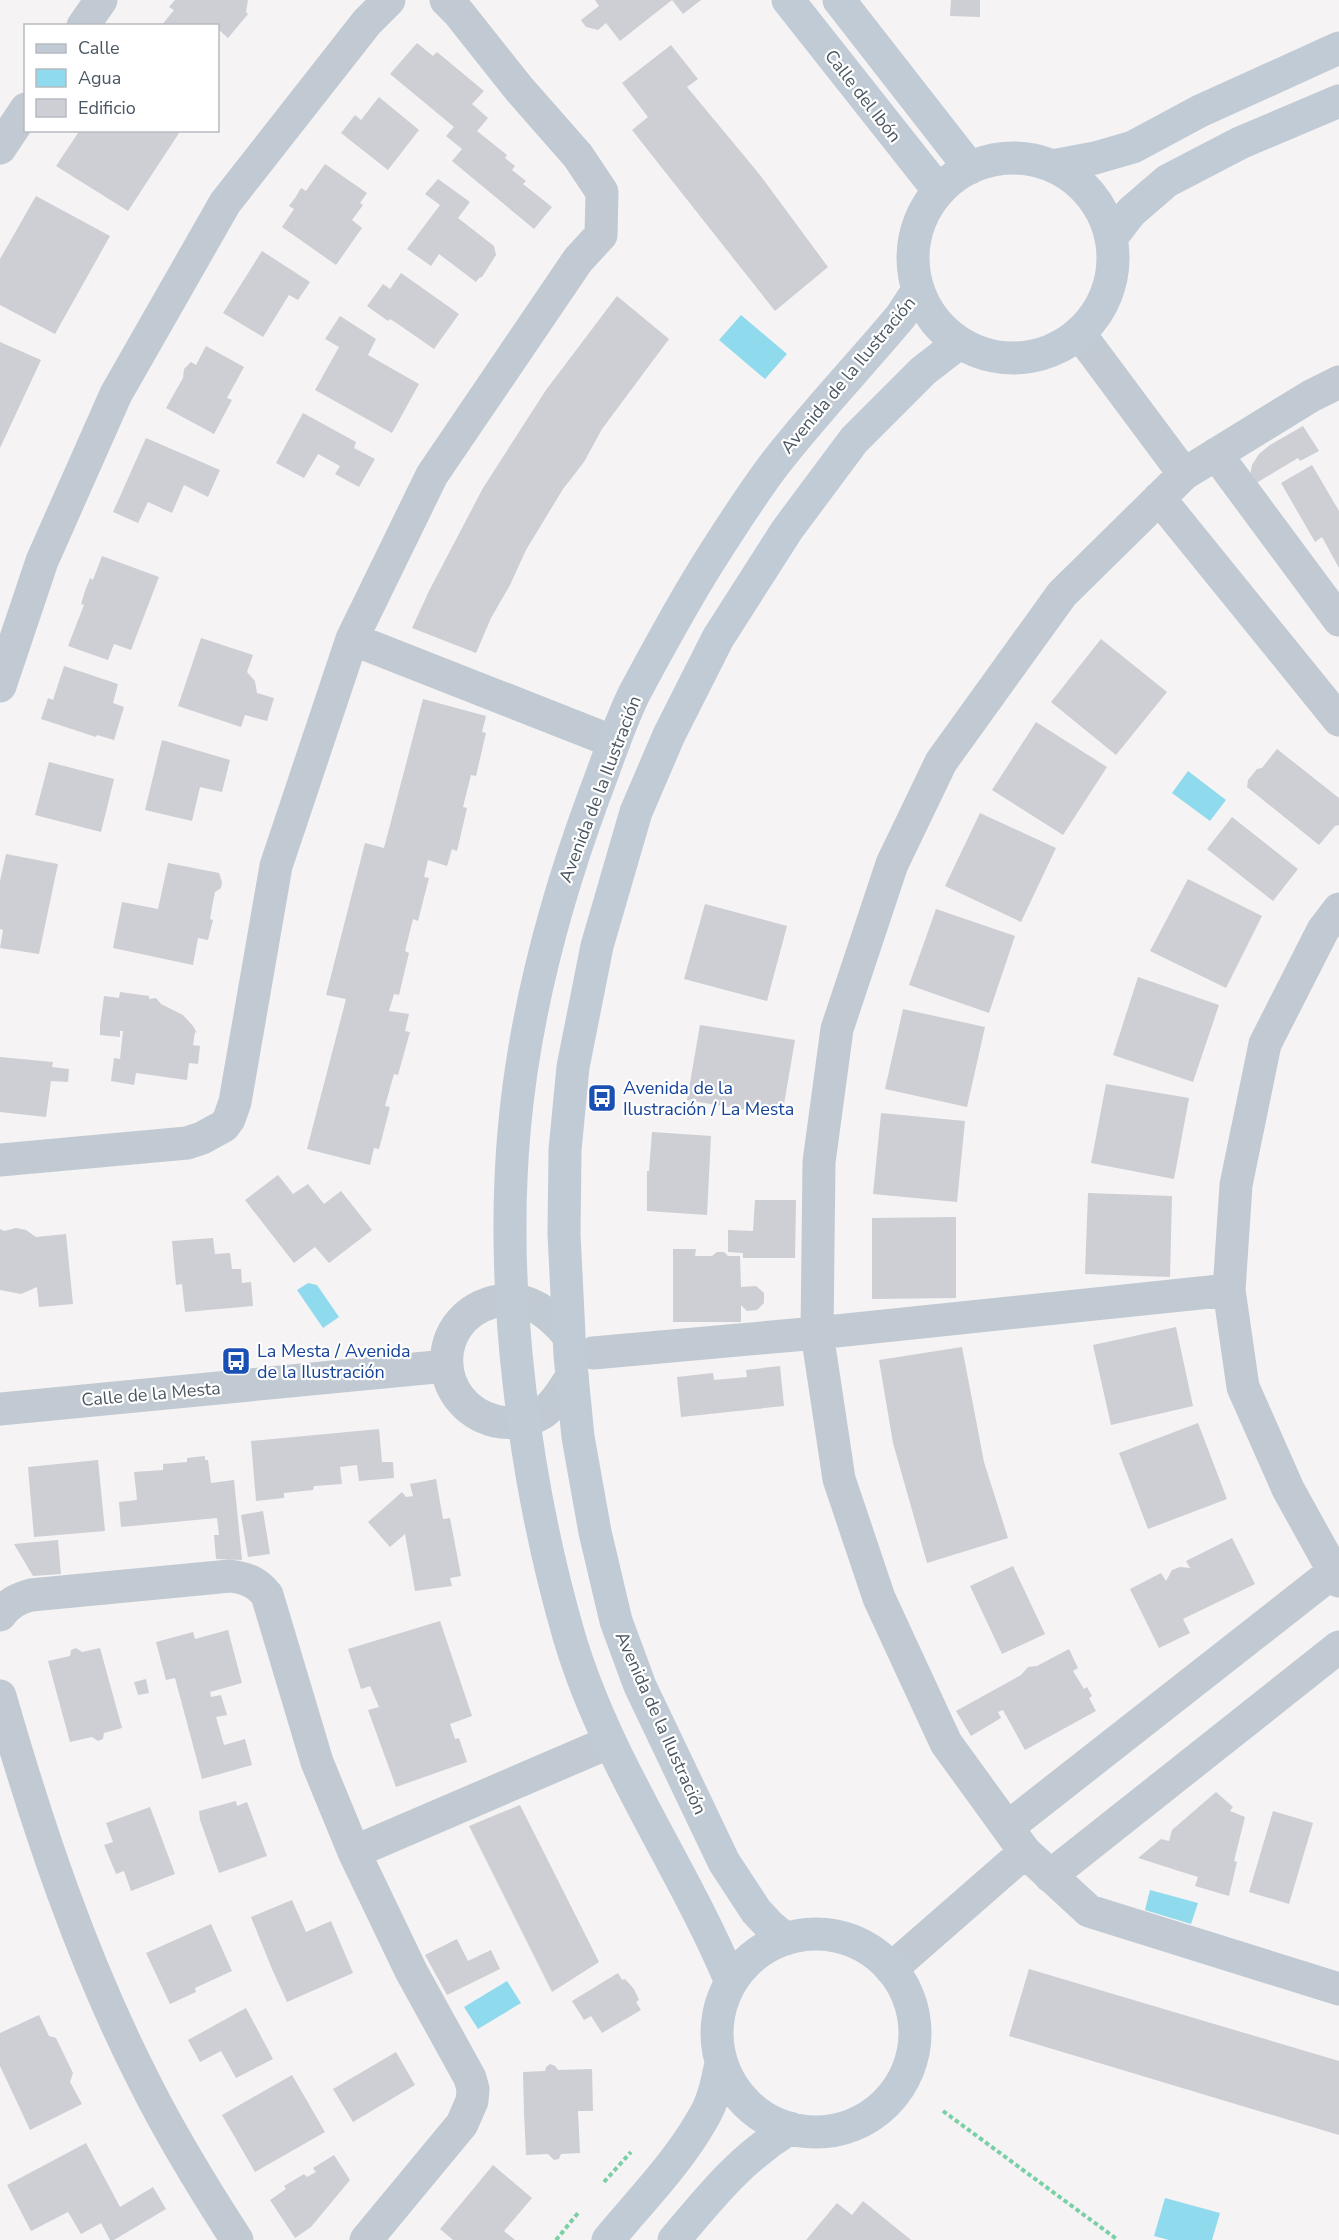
<svg xmlns="http://www.w3.org/2000/svg" width="1339" height="2240" viewBox="0 0 1339 2240" font-family="'Nunito Sans',sans-serif">
<style>
.water{fill:#90daee}
.building{fill:#cdcfd5}
.lines{fill:none;stroke-linecap:round;stroke-linejoin:round}
.path{stroke:#7ad0a6;stroke-width:4;stroke-dasharray:4.5 3;stroke-linecap:butt}
.street{stroke:#c1cad2;stroke-width:33}
.secondary{stroke:#c1cbd6;stroke-width:33}
.labels{text-anchor:middle;dominant-baseline:central;stroke-width:4.5;stroke-linejoin:round;paint-order:stroke}
.street-label{font-size:18px;fill:#4a5661;stroke:#fff}
.transit-label{font-size:18px;fill:#164399;stroke:#fff;text-anchor:start}
</style>
<rect width="100%" height="100%" fill="#f5f3f3"/>
<!-- water -->
<path class="water" d="M741,315l46,39 -22,25 -46,-39z
M1188,771l38,29 -16,21 -38,-28z
M308,1283l9,2 22,32 -16,11 -26,-38z
M1150,1890l48,13 -7,21 -46,-14z
M507,1981l14,22 -43,26 -14,-22z
M1165,2198l55,15 -8,27h-43l-15,-4z"/>
<!-- building -->
<path class="building" d="M175,0h73l-2,12 2,2 -20,24 -10,-9v-3l-7,-2 -2,2h-48l13,-16 -5,-3z
M595,0h77l-52,41 -14,-18 -8,7 -12,-3 -5,-7 18,-14z
M672,0h29l-18,14z
M951,0h29v17l-30,-1z
M417,43l16,13 4,-4 47,39 -12,13 16,14 -11,13 30,24 -2,3 10,8 -3,4 14,11 -3,3 29,23 -18,22 -82,-68 10,-12 -16,-13 8,-9 -64,-53z
M671,45l27,34 -11,8 73,88 68,92 -53,44 -143,-181 16,-13 -26,-34z
M379,97l40,33 -31,40 -47,-37 14,-18 6,5z
M80,130h101l-53,81 -72,-45z
M325,164l42,29 -7,10 3,2 -11,15 10,8 -26,37 -54,-38 12,-18 -5,-3 6,-8 6,-10 5,3z
M438,179l32,23 -12,16 36,28 2,9 -14,22 -3,1 -3,4 -37,-28 -8,12 -24,-17 33,-44 -15,-11z
M36,196l74,40 -55,98 -55,-29v-46z
M262,251l48,31 -12,18 -9,-5 -26,42 -40,-24z
M401,273l58,41 -25,35 -39,-27 -5,-3 -2,2 -21,-15 16,-22 7,5z
M617,296l52,43 -67,90 -18,33 -21,27 -37,61 -16,35 -19,33 -15,35 -64,-25 17,-37 54,-103 63,-98z
M340,316l36,23 -8,16 51,29 -27,49 -77,-43 24,-43 -14,-8z
M0,342l41,18 -41,88z
M206,346l38,21 -17,31 5,2 -18,34 -48,-26 17,-30 1,-9 7,-7 5,3z
M303,413l53,29 -2,6 21,11 -16,28 -24,-13 5,-8 -22,-12 -14,24 -28,-15z
M1303,426l16,25 -19,10 -2,-3 -45,27 -3,-9 2,-11 7,-11 11,-9z
M146,438l74,32 -12,27 -24,-12 -12,28 -24,-11 -10,21 -25,-11z
M1312,465l27,46v57l-17,-31 -7,5 -34,-59z
M102,556l57,21 -28,73 -17,-6 -6,16 -40,-14 16,-41 -3,-1 4,-13 5,-13 3,2z
M201,638l52,17 -6,17 8,9 2,12 17,5 -7,23 -22,-6 -4,12 -63,-21z
M1101,639l66,53 -51,63 -65,-53z
M64,666l54,18 -5,19 11,4 -10,33 -17,-5 -1,2 -55,-18 7,-21 5,2z
M423,699l63,17 -4,16 4,1 -10,43 -5,-1 -8,32 4,1 -10,43 -5,-2 -5,17 -19,-6 -4,17 5,1 -11,43 -5,-2 -8,32 4,2 -10,42 -5,-1 -5,17 20,3 -4,17 5,1 -12,43 -4,-1 -9,32 5,1 -11,42 -5,-1 -4,17 -63,-16 39,-150 -20,-4 39,-152 19,5z
M1036,722l71,45 -44,68 -71,-45z
M162,740l68,20 -8,32 -22,-5 -8,34 -47,-11z
M1277,749l62,49v27l-4,1 -16,19 -72,-58 1,-7 9,-11 5,-1z
M49,762l65,17 -13,53 -66,-17z
M980,813l76,35 -35,74 -76,-36z
M1232,817l66,52 -25,32 -66,-52z
M6,854l52,10 -19,90 -39,-6 3,-18 -3,-1v-48z
M168,863l51,10 3,9 -1,6 -6,4 -2,10 -3,17 3,1 -5,20 -10,-2 -5,27 -80,-17 9,-46 36,7z
M1188,879l74,37 -36,72 -76,-37z
M705,904l82,22 -20,75 -83,-22z
M936,909l79,27 -26,77 -80,-28z
M1138,977l81,28 -26,77 -80,-27z
M120,992l29,4v3l7,-1 5,6 22,11 10,11 4,7 -2,-1 -2,13 7,1 -2,18 -9,-1 -2,17 -51,-7 -2,12 -23,-4 3,-23 6,1 3,-28h-3v6l-20,-2v-9l4,-30 15,2z
M903,1009l82,18 -18,80 -82,-18z
M700,1025l95,15 -13,76 -95,-16z
M0,1057l53,5 -1,5 17,2 -1,13 -17,-1 -5,36 -46,-5z
M1106,1084l83,14 -15,81 -83,-16z
M881,1113l84,8 -8,81 -84,-8z
M652,1132l59,4 -4,79 -60,-4v-40h2z
M278,1175l15,19 15,-10 16,20 17,-13 31,39 -43,33 -14,-16 -21,16 -49,-63z
M1088,1193l84,3 -2,81 -85,-3z
M755,1200h41l-1,58h-52v-5l-15,-1v-22l25,1z
M956,1217v81l-84,1v-81z
M16,1228l10,2 10,7 30,-3 7,70 -34,3 -2,-20 -16,7 -21,-4v-61l4,2z
M213,1238l2,16 15,-1 2,16h9l1,14 9,-1 2,24 -68,6 -3,-28 -6,1 -4,-44z
M673,1249h23l-1,7h17l5,-4h7l4,4h12l1,31 15,-1 8,7v10l-7,7 -10,1 -6,-6v17h-68z
M1176,1327l17,79 -82,19 -18,-80z
M962,1347l22,115 24,76 -81,25 -34,-120 -14,-83z
M780,1366l4,40 -103,11 -4,-40 36,-4 1,7 33,-3 -1,-7z
M1198,1423l29,76 -79,30 -29,-76z
M379,1429l3,33h11l1,16 -35,3 -2,-16 -17,2 2,17 -28,2 -1,4 -29,3v5l-28,3 -5,-60z
M205,1456v4h3l3,23 23,-3 8,80 -26,-1 -2,-24h5l-2,-17 -96,9 -2,-25 18,-2 -3,-28 29,-2v-6l24,-2v-4z
M98,1460l7,71 -71,6 -6,-70z
M436,1479l7,40 7,-1 11,58 -11,2 2,8 -37,5 -10,-57 -15,13 -22,-25 34,-30 4,5 7,-1 -3,-12z
M263,1511l7,43 -22,3 -7,-42z
M1232,1538l23,46 -72,35 7,14 -31,15 -29,-59 31,-16 5,8 6,-11 8,-3 10,1 -4,-7z
M58,1540l3,34 -28,2 -19,-32z
M1013,1566l32,68 -43,20 -32,-68z
M440,1621l32,95 -22,8 5,15 4,-1 8,24 -71,25 -28,-77 11,-3 -9,-21 -9,3 -13,-40z
M228,1630l14,53 -32,9 1,5 10,-2 6,20 -11,2 8,28 21,-6 7,26 -50,14 -27,-101 -9,2 -10,-38 37,-10 2,7z
M76,1648l6,4 18,-4 22,80 -18,5 -1,6 -5,2 -6,-4 -22,5 -22,-81 22,-5 1,-6z
M1069,1649l9,19 -5,3 11,18 3,-2 5,9 -3,2 7,13 -71,39 -22,-40 -5,2 3,6 -30,18 -15,-25 65,-36 7,-8 9,-1z
M146,1679l3,14 -11,2 -4,-13z
M1216,1792l17,15 -3,4 15,6 -11,44 3,1 -8,34 -34,-10 3,-9 -60,-19 23,-19 8,2 3,-11z
M236,1801l1,5 10,-4 20,54 -48,17 -19,-53 -1,-9z
M520,1805l79,157 -47,30 -83,-166z
M150,1807l25,67 -44,17 -7,-20 -8,3 -12,-29 9,-3 -7,-19z
M1273,1811l40,12 -24,81 -40,-12z
M292,1900l14,32 25,-11 22,52 -66,29 -15,-33 -21,-52z
M211,1924l21,47 -37,17 1,4 -26,12 -24,-51z
M457,1939l11,22 23,-11 9,19 -53,26 -22,-40z
M1029,1969l310,92v74l-330,-99z
M618,1973l4,7 3,-1 9,10 5,11 -3,2 5,8 -39,23 -11,-17 -7,4 -12,-19z
M246,2008l27,51 -37,19 -15,-27 -21,11 -12,-22z
M39,2015l10,21 7,2 17,35 -3,9 12,22 -52,26 -30,-64v-33z
M396,2052l19,33 -62,37 -20,-33z
M550,2064l5,2 3,4 34,-1 1,42h-15l2,42 -19,1 -2,5 -5,1 -6,-6 -22,1 -2,-42 -1,-41 22,-1 1,-4z
M292,2075l33,57 -70,40 -33,-57z
M86,2143l34,64 33,-20 13,22 -52,31h-4l-9,-17 -20,11 -13,-22 -37,19 -24,-46z
M334,2155l16,25 -39,47 -16,11 -25,-38 16,-11 -2,-3 20,-12 3,3 9,-5 -3,-4z
M493,2165l39,33 -28,33 11,9h-62l-13,-11z
M863,2201l48,39h-105l31,-37 15,12z"/>
<g class="lines">
<!-- path -->
<path class="path" d="M943,2111l175,129
M604,2182l27,-30
M556,2240l22,-27"/>
<!-- street -->
<path class="street" d="M83,26l18,-26
M0,148l26,-39
M1079,333l105,141
M1339,382l-28,14 -127,78 -122,120 -121,168 -49,102 -55,165 -18,133 -2,171 22,146 40,119 67,145 79,109 64,59 250,78
M1216,454l123,166
M1159,498l180,222
M352,639l262,103
M0,686l42,-125 74,-167 109,-191 142,-181 22,-22
M1339,909l-16,21 -58,114 -29,141 -7,105 14,97 45,102 51,92
M0,1160l187,-17 15,-5 22,-12 5,-7 6,-17 41,-236 76,-227 80,-164 146,-215 23,-25 1,-43 -24,-36 -58,-66 -62,-78 -12,-12
M568,1335c-19,-23 -44,-42 -75,-33 -64,18 -60,103 2,119 17,4 35,0 49,-9 12,-9 20,-23 28,-36
M593,1353l224,-20 412,-43
M0,1409l446,-43
M0,1615c9,-12 17,-16 31,-20l199,-19c16,2 27,6 37,19l50,167 37,90 57,119 59,107 3,11 -1,12 -10,23 -96,116
M0,1696c38,132 82,264 145,387 27,54 59,106 92,157
M1008,1827l325,-255
M354,1852l256,-110
M1050,1876l289,-229
M891,1969l134,-117"/>
<!-- secondary -->
<path class="secondary" d="M788,0l151,191
M839,0l131,168
M913 258a100 100 0 1 1 200 0a100 100 0 1 1-200 0Z
M1052,166l43,-8 38,-11 67,-36 139,-63
M1111,238l20,-26 36,-31 73,-38 99,-42
M717 2033a99 99 0 1 1 198 0a99 99 0 1 1-198 0Z
M786,1939l-16,-13 -14,-15 -32,-49 -84,-176 -24,-65 -21,-89 -17,-95 -8,-82 -6,-121 1,-84 8,-83 24,-121 39,-134 33,-77 49,-97 69,-108 67,-90 69,-69 36,-28
M731,1982c-49,-117 -126,-223 -162,-346 -45,-155 -69,-344 -55,-504 10,-115 40,-228 80,-336 13,-34 24,-69 40,-102 24,-45 49,-91 76,-134 21,-33 43,-68 67,-99 39,-50 83,-96 124,-145l17,-26
M608,2240c32,-39 69,-76 94,-120 11,-17 15,-37 19,-57
M674,2240c38,-45 65,-80 116,-112"/>
</g>
<!-- icons -->
<defs>
<g id="bus-square" transform="scale(1.5)"><rect x="-9" y="-9" width="18" height="18" rx="4" fill="#1a4fb4" stroke="#fff"/><path d="M-5-6H5V4H4V6H2V4H-2V6H-4V4H-5ZM-3.5-4V0h7V-4ZM-3.5 1.2v1.5H-2V1.2ZM2 1.2v1.5H3.5V1.2Z" fill="#fff"/></g>
</defs>
<g fill-rule="evenodd">
<use href="#bus-square" x="602" y="1098"/>
<use href="#bus-square" x="236" y="1361"/>
</g>
<g class="labels">
<!-- street labels -->
<g class="street-label">
<text transform="translate(863 96) rotate(52)">Calle del Ibón</text>
<text transform="translate(848 375) rotate(-50)">Avenida de la Ilustración</text>
<text transform="translate(600 789) rotate(-69)">Avenida de la Ilustración</text>
<text transform="translate(151 1394) rotate(-5)">Calle de la Mesta</text>
<text transform="translate(661 1723) rotate(66)">Avenida de la Ilustración</text>
</g>
<!-- transit labels -->
<g class="transit-label">
<text x="623" y="1088">Avenida de la<tspan x="623" dy="21">Ilustración / La Mesta</tspan></text>
<text x="257" y="1351">La Mesta / Avenida<tspan x="257" dy="21">de la Ilustración</tspan></text>
</g>
</g>
<!-- legend -->
<rect x="24" y="24" width="195" height="108" fill="#ffffff" stroke="#b7bbc0" stroke-width="1.5"/>
<rect x="36" y="44" width="30" height="9" fill="#c1cbd6" stroke="#b7bbc0" stroke-width="1.5"/>
<text x="78" y="54" font-size="18" fill="#4a5661">Calle</text>
<rect x="36" y="69" width="30" height="18" fill="#90daee" stroke="#b7bbc0" stroke-width="1.5"/>
<text x="78" y="84" font-size="18" fill="#4a5661">Agua</text>
<rect x="36" y="99" width="30" height="18" fill="#cdcfd5" stroke="#b7bbc0" stroke-width="1.5"/>
<text x="78" y="114" font-size="18" fill="#4a5661">Edificio</text>
</svg>
